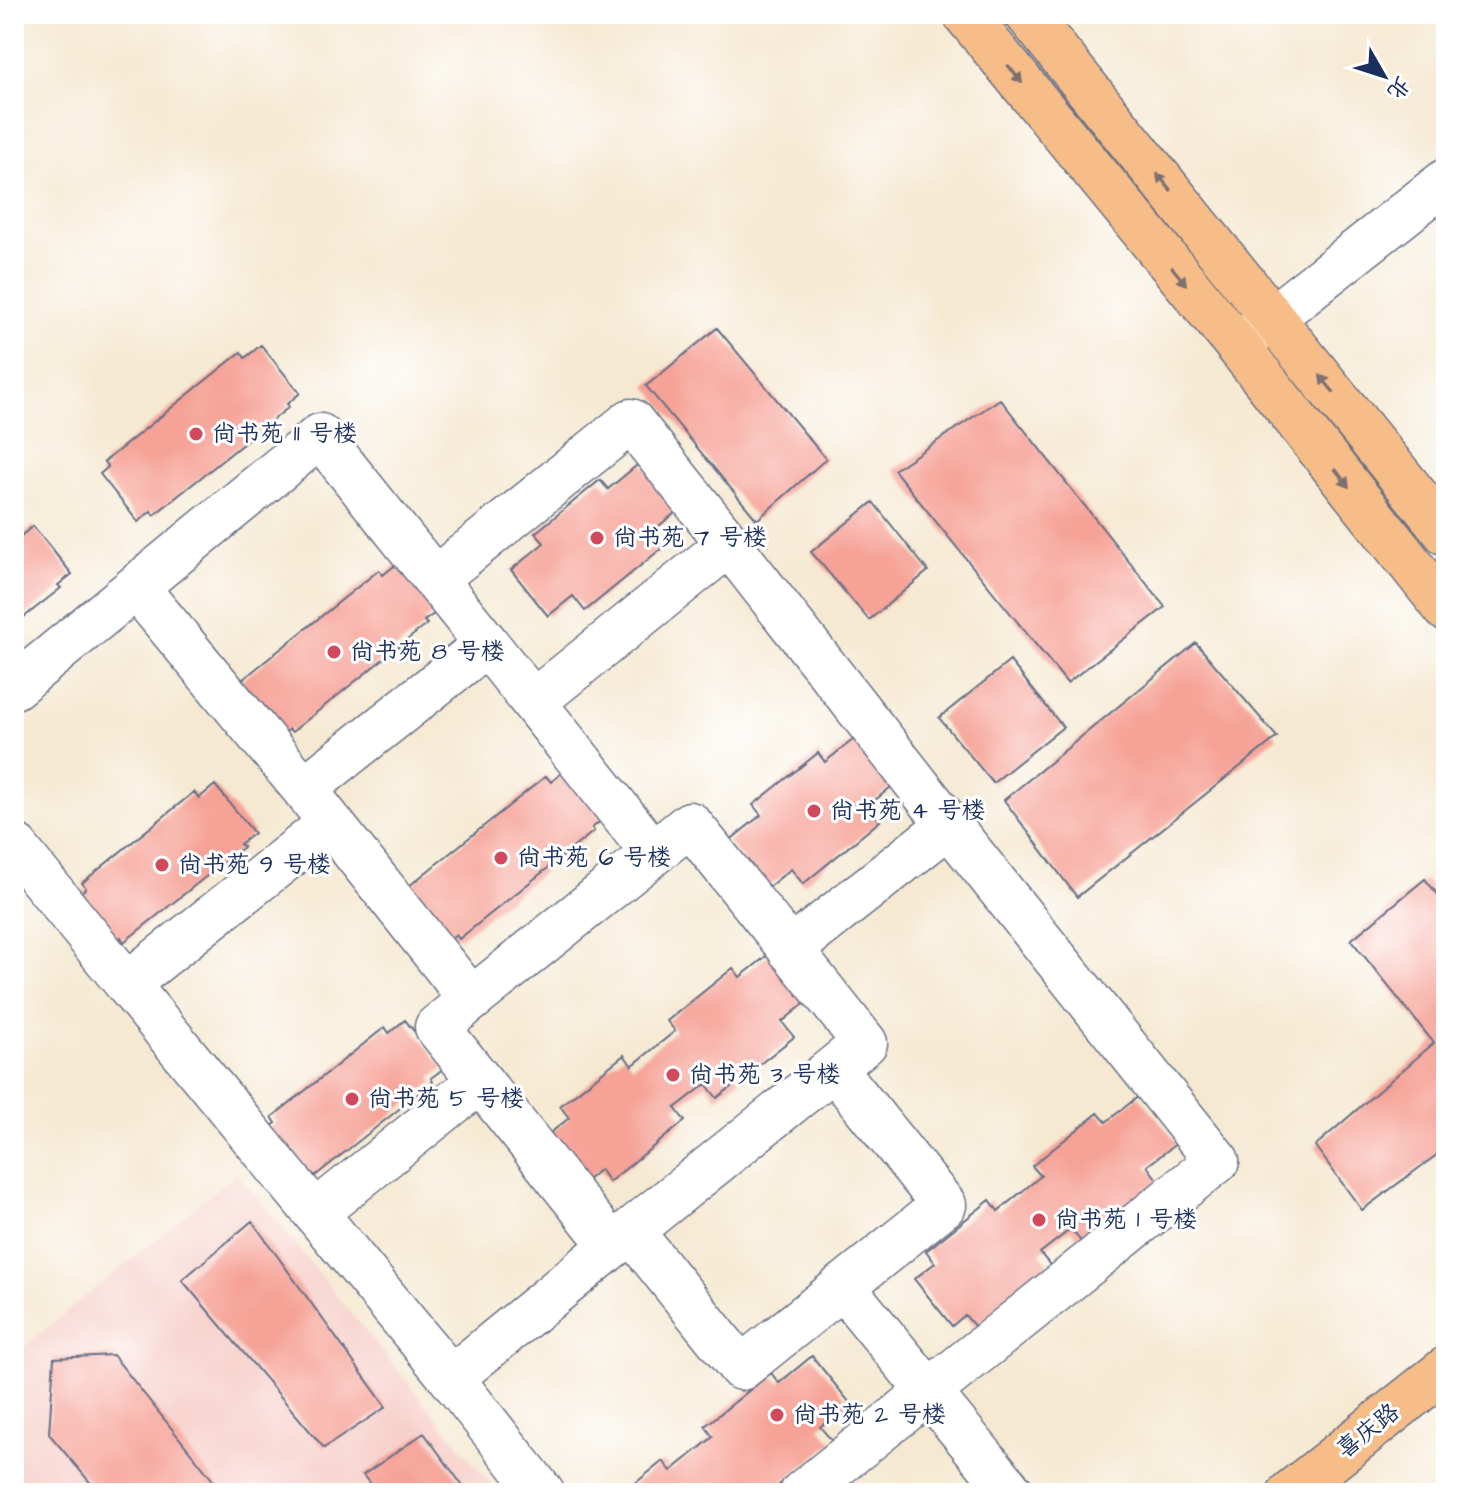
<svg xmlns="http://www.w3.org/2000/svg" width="1460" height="1507" viewBox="0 0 1460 1507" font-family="'Architects Daughter','LXGW WenKai TC',sans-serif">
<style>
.built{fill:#f7d0ca}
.building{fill:#f6a296}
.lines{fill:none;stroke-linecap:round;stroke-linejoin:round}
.minor-casing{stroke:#677087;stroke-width:47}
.major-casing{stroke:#677087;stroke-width:47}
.minor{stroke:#fff;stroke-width:44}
.major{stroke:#f7bd88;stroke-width:44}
.oneway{fill:#7e6f71}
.poi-dot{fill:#d1495b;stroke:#fff;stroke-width:3}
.labels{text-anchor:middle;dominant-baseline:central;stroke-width:6;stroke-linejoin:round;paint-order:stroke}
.poi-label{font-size:24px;fill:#1b2f5e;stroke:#fff;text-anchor:start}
.street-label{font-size:24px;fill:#1b2f5e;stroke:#fff}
</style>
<rect width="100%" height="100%" fill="#fff"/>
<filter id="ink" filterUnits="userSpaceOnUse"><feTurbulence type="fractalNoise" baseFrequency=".0125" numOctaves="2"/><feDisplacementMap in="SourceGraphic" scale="16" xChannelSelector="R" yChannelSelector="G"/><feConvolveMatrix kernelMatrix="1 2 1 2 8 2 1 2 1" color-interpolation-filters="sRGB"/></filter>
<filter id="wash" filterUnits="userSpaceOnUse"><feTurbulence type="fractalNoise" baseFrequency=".006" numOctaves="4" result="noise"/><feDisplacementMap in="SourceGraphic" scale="32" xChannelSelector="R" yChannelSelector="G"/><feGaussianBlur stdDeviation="1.8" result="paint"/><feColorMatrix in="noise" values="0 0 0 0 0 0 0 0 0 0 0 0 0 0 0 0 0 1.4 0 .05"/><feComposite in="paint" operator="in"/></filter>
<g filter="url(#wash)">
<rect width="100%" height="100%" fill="#f5e9d2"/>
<!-- built -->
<path class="built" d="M237,1173l261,320h-484v-138z"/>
<g id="blocks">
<!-- building -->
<path class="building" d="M717,328l109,131 -69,61 -111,-134z
M261,345l39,48 -13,11 2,3 -135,108 -3,-4 -13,11 -38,-48 8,-7 -4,-5 137,-110 4,6z
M1000,399l165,208 -98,76 -173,-213z
M641,462l39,47 -30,24 12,15 -77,63 -12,-15 -25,20 -37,-46 33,-27 -9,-10 65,-53 8,9z
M873,502l55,69 -59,49 -58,-68z
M33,526l39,48 -14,11 3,3 -47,37v-90l3,4z
M399,562l39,49 -14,10 3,3 -135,108 -3,-3 -13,10 -38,-48 8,-6 -4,-5 137,-110 4,5z
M1196,643l81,94 -200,160 -73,-97z
M1010,661l53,66 -70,56 -54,-65z
M859,735l38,47 -29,24 12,15 -77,63 -12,-15 -25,20 -38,-47 33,-27 -8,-10 65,-52 7,9z
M566,769l39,48 -13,11 2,3 -135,108 -3,-4 -13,11 -34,-60 137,-110 5,6z
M215,785l39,48 -14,11 3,3 -119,95 -3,-5 -7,6 -37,-47 9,-8 -4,-5 112,-91 5,6z
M1425,879l21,26v243l-84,62 -47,-64 119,-103 -83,-103z
M774,950l37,48 -29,24 12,15 -77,61 -11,-14 -31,24 10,13 -76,61 -9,-13 -14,12 -37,-47 20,-16 -9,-12 64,-51 8,11 43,-35 -8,-10 66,-53 7,9z
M405,1020l39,48 -13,10 2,4 -118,94 -4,-4 -6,5 -38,-47 9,-7 -4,-6 113,-90 4,6z
M1139,1096l38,47 -30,23 12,16 -76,62 -12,-15 -31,24 11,13 -76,61 -10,-12 -13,11 -38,-47 21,-16 -9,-12 64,-51 8,11 43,-35 -9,-10 66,-53 8,9z
M252,1221l134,186 -62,41 -142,-168z
M113,1355l110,138h-124l-50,-59 5,-76z
M812,1356l38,47 -30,24 13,15 -64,51h-22l-3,-3 -4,3h-117l40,-32 8,10 42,-34 -8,-11 66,-53 8,10z
M424,1433l44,60h-91l-14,-18z"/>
</g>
</g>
<g filter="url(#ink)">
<use href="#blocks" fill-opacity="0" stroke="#677087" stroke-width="2"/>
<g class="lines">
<!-- minor casing -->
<g class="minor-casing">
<path id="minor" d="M1244,340l202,-159
M729,544l220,281 -159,125
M435,579l196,-158 98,123 -196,158
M136,587l168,202
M14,687l306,-251 167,208
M690,824l175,219 -253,203 -175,-219z
M14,845l113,139 204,-161
M127,984l324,394 161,-132
M471,999l-167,-210 183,-145 166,209
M315,1213l165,-132
M631,1231l110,137 203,-163 -110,-137
M842,1286l170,207
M451,1378l91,115
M802,1493l415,-332 -268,-336"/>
</g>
<!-- major casing -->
<g class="major-casing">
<path id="major" d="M965,14l272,331 209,264
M1027,14l419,519
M1290,1493l156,-124"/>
</g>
<!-- minor -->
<use href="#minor" class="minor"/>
<!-- major -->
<use href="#major" class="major"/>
</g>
<!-- one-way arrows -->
<defs><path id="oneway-solid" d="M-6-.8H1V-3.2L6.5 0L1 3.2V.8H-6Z" transform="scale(2)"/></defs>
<g class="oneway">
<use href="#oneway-solid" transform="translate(1015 74) rotate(51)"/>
<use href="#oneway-solid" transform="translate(1164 182) rotate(-129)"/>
<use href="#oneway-solid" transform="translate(1179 276) rotate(51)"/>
<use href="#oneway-solid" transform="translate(1327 384) rotate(-129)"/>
<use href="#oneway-solid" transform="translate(1342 478) rotate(52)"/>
</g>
</g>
<!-- markers -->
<g class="poi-dot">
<circle cx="196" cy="434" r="8"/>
<circle cx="597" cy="538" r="8"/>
<circle cx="334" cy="652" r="8"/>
<circle cx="814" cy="811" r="8"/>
<circle cx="501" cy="858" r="8"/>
<circle cx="162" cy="865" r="8"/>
<circle cx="673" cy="1075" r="8"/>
<circle cx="352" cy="1099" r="8"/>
<circle cx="1039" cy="1220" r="8"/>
<circle cx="777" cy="1415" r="8"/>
</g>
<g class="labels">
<!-- poi labels -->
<g class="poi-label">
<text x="212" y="434">尚书苑 11 号楼</text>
<text x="613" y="538">尚书苑 7 号楼</text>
<text x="350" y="652">尚书苑 8 号楼</text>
<text x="830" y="811">尚书苑 4 号楼</text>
<text x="517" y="858">尚书苑 6 号楼</text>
<text x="178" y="865">尚书苑 9 号楼</text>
<text x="689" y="1075">尚书苑 3 号楼</text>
<text x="368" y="1099">尚书苑 5 号楼</text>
<text x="1055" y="1220">尚书苑 1 号楼</text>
<text x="793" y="1415">尚书苑 2 号楼</text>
</g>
<!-- street labels -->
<g class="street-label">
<text transform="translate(1368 1431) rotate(-38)">喜庆路</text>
</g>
</g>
<!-- margin -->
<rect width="1460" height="1507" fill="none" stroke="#fff" stroke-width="48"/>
<!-- north arrow -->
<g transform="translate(1384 76) rotate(129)" stroke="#ffffff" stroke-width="6" paint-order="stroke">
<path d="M0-6L14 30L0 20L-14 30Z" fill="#1b2f5e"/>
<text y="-12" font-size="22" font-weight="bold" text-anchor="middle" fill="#1b2f5e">北</text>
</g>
</svg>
